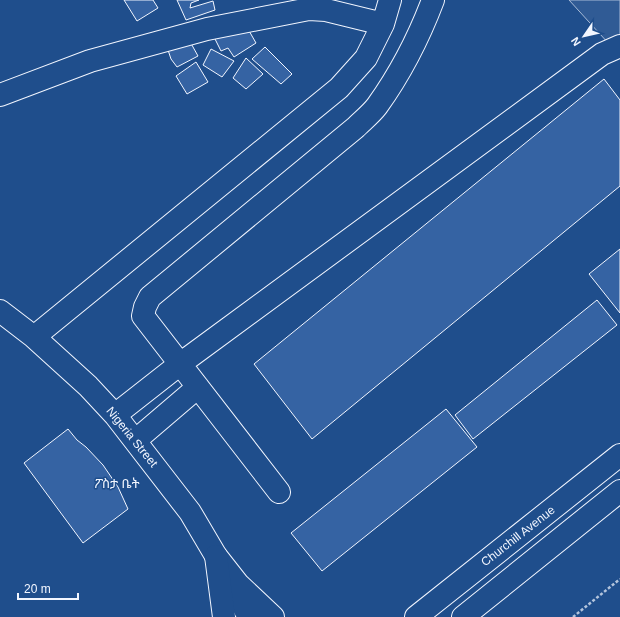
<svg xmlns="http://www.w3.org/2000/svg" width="620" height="617" viewBox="0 0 620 617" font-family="Helvetica,'Noto Sans Ethiopic',sans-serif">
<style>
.parking{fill:#305b95;stroke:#a8bbd7}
.building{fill:#3563a3;stroke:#f2f6ff}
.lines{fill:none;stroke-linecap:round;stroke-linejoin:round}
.minor-casing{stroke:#f2f6ff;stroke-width:24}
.major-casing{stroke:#f2f6ff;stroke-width:24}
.path{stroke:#b3c4dc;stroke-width:2.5;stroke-dasharray:3 2;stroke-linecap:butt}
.minor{stroke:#1f4e8c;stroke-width:22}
.major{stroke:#1f4e8c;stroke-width:22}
.labels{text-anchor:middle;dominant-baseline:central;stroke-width:3;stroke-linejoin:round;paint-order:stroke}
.street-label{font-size:12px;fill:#f2f6ff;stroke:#1f4e8c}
.neighbourhood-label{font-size:13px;fill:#f2f6ff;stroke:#1f4e8c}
</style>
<rect width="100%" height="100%" fill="#1f4e8c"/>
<!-- parking -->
<path class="parking" d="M569,0h51v56z"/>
<!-- building -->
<path class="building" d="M124,0h29l5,8 -21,13z
M177,0h22l-8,3 -1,5 23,-7 2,9 -29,10z
M244,22l12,21 -22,14 -6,-9 -7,3 -11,-22z
M188,38l10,18 -21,11 -6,-8 -3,-9z
M265,47l27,27 -11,10 -29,-25z
M211,49l23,12 -12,16 -19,-12z
M246,58l17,16 -17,15 -13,-11z
M196,62l12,20 -21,12 -11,-18z
M604,79l16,21v86l-308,253 -58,-75z
M620,249v64l-31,-39z
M597,300l20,25 -144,114 -18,-24z
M446,409l31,38 -155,124 -31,-38z
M68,429l9,11 9,7 17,18 15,22 10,22 -45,34 -59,-80z"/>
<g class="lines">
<!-- minor casing -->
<g class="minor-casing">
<path id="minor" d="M0,95l90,-34 117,-32 102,-20 17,1 57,14
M0,311l34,26 54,49 27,29 75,97 26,44 22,28 35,33
M34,337l305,-249 27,-30 17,-34 7,-24
M115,415l65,-51 422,-310 18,-8
M136,440l62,-53
M279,492l-136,-176 2,-9 5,-10 205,-169c7,-7 16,-14 22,-22 23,-32 42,-69 56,-106
M239,585l5,23 5,9"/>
</g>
<!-- major casing -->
<g class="major-casing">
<path id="major" d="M216,556l8,61
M416,617l204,-162
M463,617l157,-126"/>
</g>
<!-- path -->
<path class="path" d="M573,617l47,-38"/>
<!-- minor -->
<use href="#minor" class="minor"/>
<!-- major -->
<use href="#major" class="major"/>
</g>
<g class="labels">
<!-- street labels -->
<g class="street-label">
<text transform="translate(132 437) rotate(51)">Nigeria Street</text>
<text transform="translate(518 536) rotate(-38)">Churchill Avenue</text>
</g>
<!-- neighbourhood labels -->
<g class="neighbourhood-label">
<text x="117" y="483">ፖስታ ቤት</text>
</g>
</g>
<!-- north arrow -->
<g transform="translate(584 36) rotate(236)" stroke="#1f4e8c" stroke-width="3" paint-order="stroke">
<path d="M0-3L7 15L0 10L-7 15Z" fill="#f2f6ff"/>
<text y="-6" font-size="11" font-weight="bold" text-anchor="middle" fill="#f2f6ff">N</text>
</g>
<!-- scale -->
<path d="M18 593v6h60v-6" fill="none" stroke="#f2f6ff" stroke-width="2"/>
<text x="24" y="593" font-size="12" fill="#f2f6ff" stroke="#1f4e8c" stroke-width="3" paint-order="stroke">20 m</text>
</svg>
